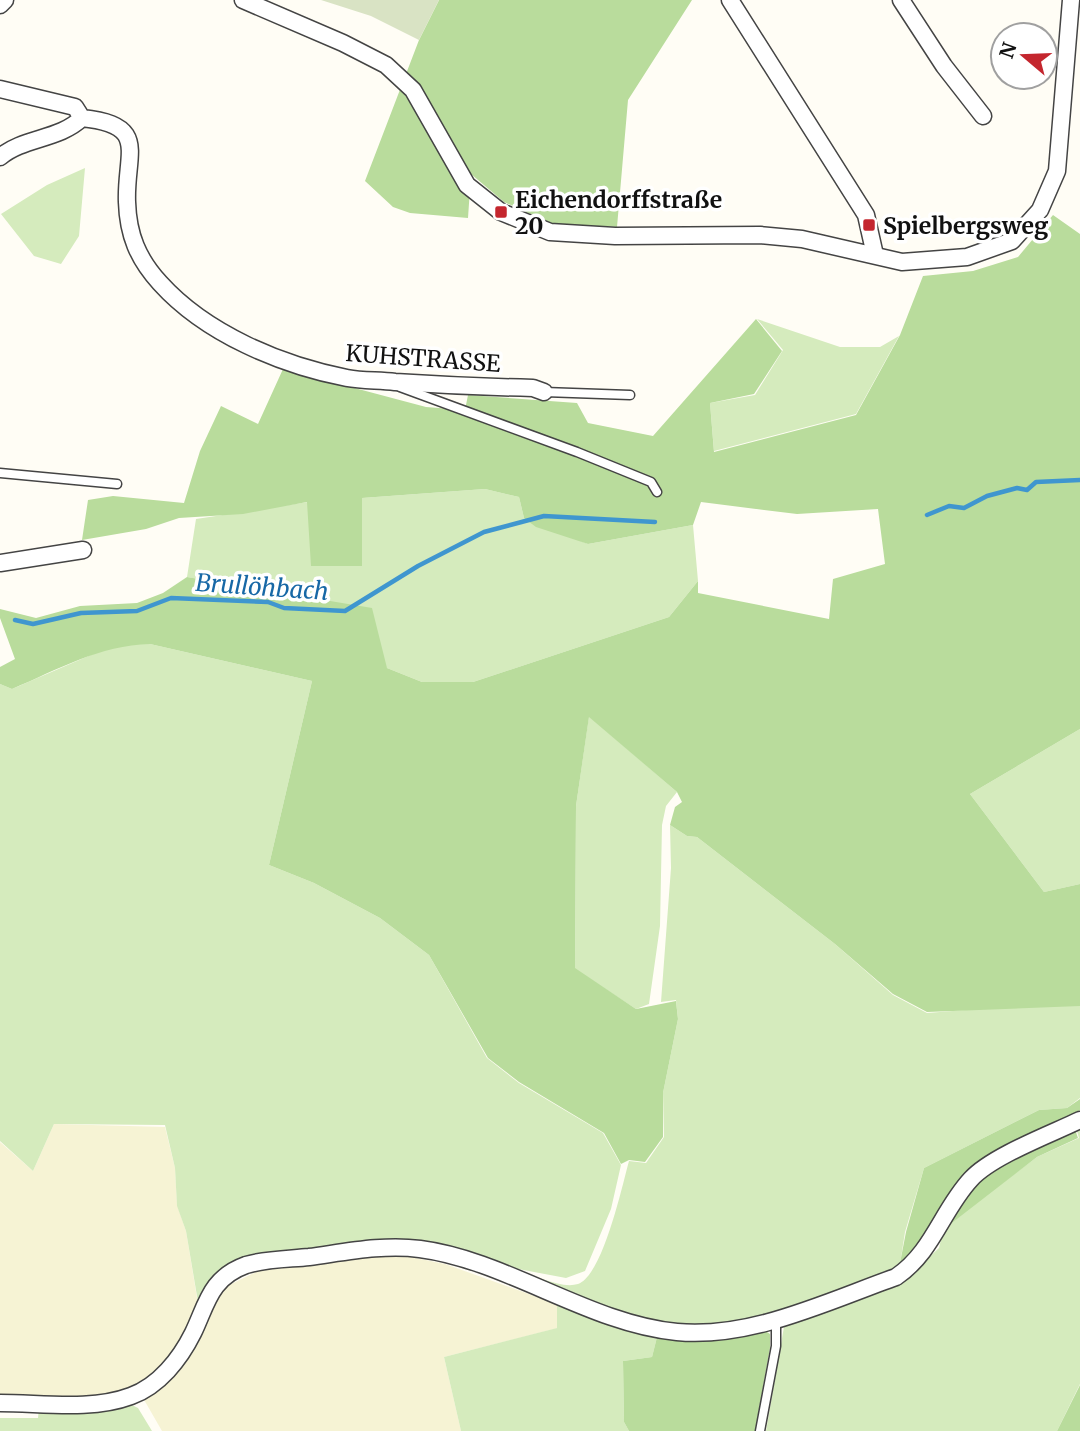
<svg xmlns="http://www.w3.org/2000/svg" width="1080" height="1431" viewBox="0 0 1080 1431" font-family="Merriweather,serif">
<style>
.farmland{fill:#f6f3d4}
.green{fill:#d5ebbd}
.forest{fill:#b9dc9c}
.cemetery{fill:#d9e3c4}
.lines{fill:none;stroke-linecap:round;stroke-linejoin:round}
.stream{stroke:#3f96cf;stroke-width:4.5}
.lane-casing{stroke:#444;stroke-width:11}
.street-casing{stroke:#444;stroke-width:19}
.lane{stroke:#fff;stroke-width:8}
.street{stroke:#fff;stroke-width:16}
.poi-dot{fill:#c4262e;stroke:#fff;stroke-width:2.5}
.labels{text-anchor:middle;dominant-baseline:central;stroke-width:7;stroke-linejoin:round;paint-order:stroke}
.poi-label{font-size:23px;font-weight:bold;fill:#111;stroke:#fff;text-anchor:start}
.street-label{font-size:23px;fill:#111;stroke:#fff}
.water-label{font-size:24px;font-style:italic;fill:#1768a6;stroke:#fff}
</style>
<rect width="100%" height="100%" fill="#fffdf5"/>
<!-- farmland -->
<path class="farmland" d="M54,1124l111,3 10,41 2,37 9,26 12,73 -20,42 -20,25 -24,17 -33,9 -101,2v-257l33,29z
M374,1257h37l34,7 112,40 1,24 -114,29 17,74h-299l-19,-33 16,-8 16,-18 46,-83 37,-18z"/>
<!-- green -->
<path class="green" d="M85,168l-6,68 -18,28 -27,-8 -33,-42 46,-29z
M757,319l83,28h40l19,-11 -43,78 -142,37 -4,-48 45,-8 28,-45z
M485,489l34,8 5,21 64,26 105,-19 5,56 -29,36 -196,65h-51l-35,-14 -134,-79 -66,-12 9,-58 112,-17 54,64v-68z
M127,644h23l162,37 -43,184 45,18 66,35 49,37 58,103 32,25 84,50 18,32 -10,44 -26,62 -19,7 -69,-13 -56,-16 -218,23 -17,14 -8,16 -12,-71 -9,-25 -2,-38 -10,-43 -111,-1 -21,47 -33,-30v-457l12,5 88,-38z
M589,716l88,76 -11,14 -4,19 -2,101 -11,78 -13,5 -61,-40 1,-163z
M1080,729v155l-36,8 -74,-98z
M670,825l17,11 10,1 138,107 58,51 34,18 91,-7h62v92l-13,10 -28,2 -115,58 -19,64 -5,32 -8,7c-74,26 -151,64 -231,51 -49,-7 -96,-30 -141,-50 17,4 42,17 58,12 25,-9 44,-98 51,-123l17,2 18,-26 -1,-44 15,-74 -2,-19 -15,2 10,-134z
M1080,1130v254l-23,47h-291l19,-110 126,-47 28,-26 4,-17 17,-16 77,-58 42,-19 -2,-7z
M557,1304l100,33 -5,20 -29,4 1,61 5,9h-168l-17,-74 113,-29z
M128,1403l10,5 14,23h-152v-13h38l1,-10z"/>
<!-- forest -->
<path class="forest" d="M439,0h253l-64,100 -11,127 -64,-3 -49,-22 -33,-28 -3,44 -58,-5 -17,-6 -28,-26 54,-141z
M1053,215l27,19v495l-110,65 74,98 36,-8v122l-153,6 -34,-18 -58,-50 -138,-107 -10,-1 -17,-11 5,-18 7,-5 -5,-10 -88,-75 -13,89 -1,162 61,41 40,-8 2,18 -15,74v44l-18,25 -16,-2 -8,4 -17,-31 -85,-51 -31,-24 -59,-103 -49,-37 -66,-35 -45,-18 43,-184 -162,-37c-50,1 -93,26 -138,45l-12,-5v-17l15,-8 -15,-41v-9l36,9 44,-12 57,-3 26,-10 24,-16 185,31 15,60 35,14h51l196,-65 29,-36v12l131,26 4,-40 52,-15 -7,-55 -81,5 -96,-12 -8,23 -105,19 -52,-17 -12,-9 -5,-21 -34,-8 -123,9v68h-51l-4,-64 -64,12 -64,4 -33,11 -64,11 6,-40 25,-4 71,7 16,-52 21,-45 37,18 25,-55 143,38 39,3 3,-15 109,8 11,20 65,13 103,-117 26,32 -28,43 -44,9 4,49 142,-37 44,-80 23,-59 50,-5 45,-14z
M1080,1099v11l-10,5 8,23 -41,19 -137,106 6,-31 18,-64 115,-58 28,-2z
M761,1328l9,6v14l-15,83h-126l-5,-9 -1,-61 29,-4 5,-20 16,1z
M1080,1385v46h-23z"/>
<!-- cemetery -->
<path class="cemetery" d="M321,0h118l-20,40 -48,-24z"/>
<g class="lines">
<!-- stream -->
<path class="stream" d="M927,515l22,-9 15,2 23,-12 30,-8 10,2 9,-8 44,-2
M15,620l18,4 48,-11 56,-2 34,-13 97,4 16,6 61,3 73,-45 66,-34 60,-16 111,6"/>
<!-- lane casing -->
<g class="lane-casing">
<path id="lane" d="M400,387l177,65 74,30 6,10
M544,392l86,3
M0,473l117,11
M760,1431l16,-85v-27"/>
</g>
<!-- street casing -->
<g class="street-casing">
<path id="street" d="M243,0l100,43 43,22 27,25 54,95 34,27 49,20 65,4 145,-1 42,4 100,23 65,-5 45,-16 28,-31 17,-39 14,-171
M730,0l136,215 9,40
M901,0l43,66 39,50
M0,5l5,-5
M0,89l75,18 7,11
M82,118c68,7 43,35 45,84 1,33 11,57 33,81 46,51 121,82 187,95 16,3 32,2 48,4 46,3 92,5 138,6l11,4
M0,157c24,-20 59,-17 82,-39
M0,563l83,-13
M0,1403c42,0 91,8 131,-7 28,-10 49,-37 62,-63 14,-29 17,-55 53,-68 19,-6 44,-6 63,-8 37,-5 75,-13 111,-8 86,11 170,75 257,83 74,7 151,-31 219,-55 37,-25 46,-67 75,-98 21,-23 80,-45 109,-59"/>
</g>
<!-- lane -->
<use href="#lane" class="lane"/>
<!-- street -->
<use href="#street" class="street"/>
</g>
<!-- markers -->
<g class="poi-dot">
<rect x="494" y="205" width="14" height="14" rx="3.5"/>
<rect x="862" y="218" width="14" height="14" rx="3.5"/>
</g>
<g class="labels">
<!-- poi labels -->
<g class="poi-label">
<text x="515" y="199">Eichendorffstraße<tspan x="515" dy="26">20</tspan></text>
<text x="883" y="225">Spielbergsweg</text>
</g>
<!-- street labels -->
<g class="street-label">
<text transform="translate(423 358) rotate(4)">KUHSTRASSE</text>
</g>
<!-- water labels -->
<g class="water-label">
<text transform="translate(262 587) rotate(4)">Brullöhbach</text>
</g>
</g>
<!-- north arrow -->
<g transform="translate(1024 56) rotate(289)"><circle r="33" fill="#ffffff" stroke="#a0a0a0" stroke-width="2"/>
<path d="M0-5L12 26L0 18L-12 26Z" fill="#c4262e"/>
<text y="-10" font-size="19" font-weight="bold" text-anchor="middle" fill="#111111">N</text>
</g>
</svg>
